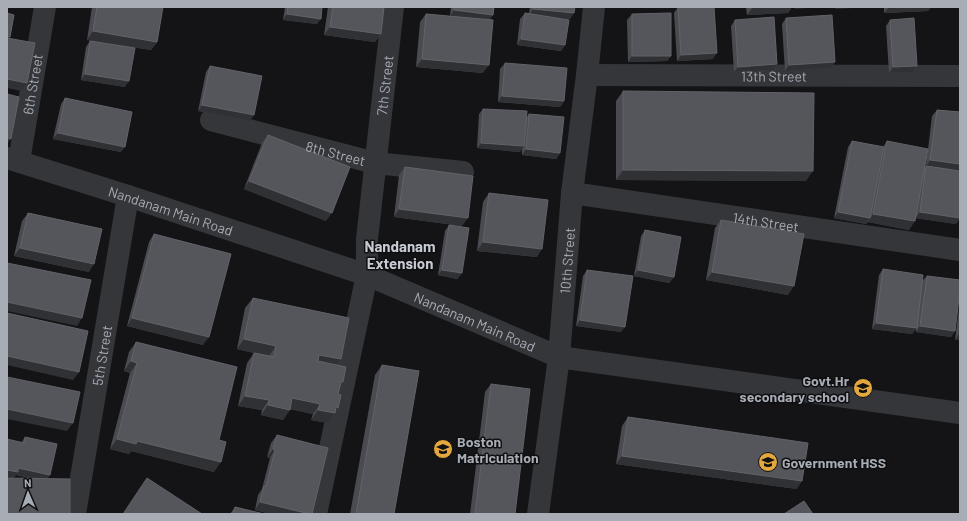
<svg xmlns="http://www.w3.org/2000/svg" width="967" height="521" viewBox="0 0 967 521" font-family="Barlow,sans-serif">
<style>
.lines{fill:none;stroke-linecap:round;stroke-linejoin:round}
.minor{stroke:#35363a;stroke-width:22}
.wall{fill:#4a4b51}
.shaded-wall{fill:#303135}
.building{fill:#54565b;stroke:#616369}
.labels{text-anchor:middle;dominant-baseline:central;stroke-width:3;stroke-linejoin:round;paint-order:stroke}
.street-label{font-size:14px;fill:#a7acb5;stroke:#0f0f11}
.poi-label{font-size:14px;font-weight:bold;fill:#a7acb5;stroke:#0f0f11;text-anchor:start}
.neighbourhood-label{font-size:15px;font-weight:bold;fill:#c7cad1;stroke:#0f0f11}
</style>
<rect width="100%" height="100%" fill="#141416"/>
<g class="lines">
<!-- minor -->
<g class="minor">
<path id="s1" d="M587,75l373,1"/>
<path id="s2" d="M211,120l164,43 88,9"/>
<path id="s3" d="M7,158l121,38 239,79 192,82 401,56"/>
<path id="s4" d="M19,161l26,-154"/>
<path id="s5" d="M572,193l388,57"/>
<path id="s6" d="M75,514l53,-318"/>
<path id="s7" d="M316,514l51,-239v-36l26,-232"/>
<path id="s8" d="M538,514l21,-157 13,-164 15,-118 7,-68"/>
</g>
</g>
<!-- wall -->
<path class="wall" d="M92,7h71l-6,35 -6,8 -64,-10z
M285,7h37l-5,17 -34,-4z
M328,7h56l-3,27 -6,8 -51,-7z
M451,7h43l-1,8 -4,5 -6,53 -67,-6 4,-45 6,-8 39,4 -15,-2z
M530,7h45l-5,12 -26,-3 21,29 -4,6 -44,-6 3,-26 5,-6 4,1z
M678,7l35,52 -36,2 -3,-48z
M746,7h46l-4,6 -41,2z
M884,7h47l-3,4 -44,2z
M632,14l39,42 -4,5 -39,1 -1,-42z
M786,18l45,50 -46,3 -3,-47z
M735,20l42,44 -4,6 -39,2 -3,-46z
M890,20l27,46 -4,6 -24,1 -3,-47z
M90,41l35,46 -44,-7 5,-33z
M505,63l59,38 -4,6 -62,-5 2,-33z
M210,66l40,55 -52,-10 8,-39z
M623,91l183,90 -190,-1v-79z
M65,98l56,54 -68,-13 8,-35z
M483,109l43,9 3,-4 31,39 -4,6 -34,-4v-7l-2,4 -43,-4 2,-34z
M937,110l23,2v54l-2,4 -28,-3 26,57 -41,-6 -6,12 -41,-8 -2,2 -32,-6 14,-71 4,-6 31,6 4,-6 37,29 2,-4 6,-50z
M268,135l58,86 -82,-32 18,-46z
M405,167l57,59 -68,-9 5,-42z
M489,193l48,64 -60,-6 6,-49z
M28,213l61,59 -75,-16 8,-35z
M721,220l67,75 -82,-15 9,-52z
M449,225l13,48 -5,6 -19,-4 7,-44z
M645,230l29,47 -5,6 -35,-7 7,-40z
M154,234l49,111 -76,-19 22,-84z
M883,269l39,12 5,-5 28,55 -4,6 -35,-5v-4l-4,6 -40,-5 7,-54z
M587,270l34,62 -45,-6 7,-50z
M253,298l88,61 -4,6 3,22 -2,7v14l-10,15 -17,-3 2,-6 -23,-5 -7,11 -22,-5 1,-5 -24,-4 9,-43 7,-10 -17,-4 8,-41z
M960,301v39h-5z
M136,342l78,130 -83,-21 -2,3 -19,-5 20,-76 -6,-2 5,-19z
M382,365l12,149h-44l25,-139z
M491,384l24,130h-45l15,-122z
M628,417l169,72 -181,-25 6,-38z
M277,435l35,79h-42l-15,-4 3,-15 4,-6 8,-31 -3,-1 4,-14z
M25,437l9,42 -18,-4 -3,3 8,-35z
M235,507l29,7h-34z"/>
<!-- shaded-wall -->
<path class="shaded-wall" d="M753,7h39l-4,6 -41,2z
M796,7h23l-24,2z
M837,7h35l-37,2z
M889,7h42l-3,4 -44,2z
M533,9l41,4 -4,6 -41,-4z
M454,10l39,5 -4,5 -39,-4z
M287,14l34,5 -4,5 -34,-4z
M330,27l51,7 -6,8 -51,-7z
M93,31l64,11 -6,8 -64,-10z
M521,39l44,6 -4,6 -44,-6z
M717,53l-4,6 -36,2 4,-6z
M632,56h39l-4,5 -39,1z
M422,59l67,6 -6,8 -67,-6z
M835,62l-4,6 -46,3 4,-6z
M777,64l-4,6 -39,2 4,-5z
M917,66l-4,6 -24,1 4,-6z
M85,74l44,7 -4,6 -44,-7z
M7,79l20,4 -6,8 -14,-3z
M502,96l62,5 -4,6 -62,-5z
M202,105l52,10 -4,6 -52,-10z
M58,133l67,14 -4,5 -68,-13z
M7,138l4,1 -4,5z
M481,143l43,3 -4,6 -43,-4z
M526,149l34,4 -4,6 -34,-4z
M930,160l30,4v2l-2,4 -32,-4z
M623,170l190,1 -7,10 -190,-1z
M249,181l83,32 -6,8 -82,-32z
M399,209l69,9 -6,8 -68,-9z
M838,212l32,6 -4,6 -32,-6z
M920,212l40,6v1l-4,5 -41,-6z
M873,214l42,7 -6,9 -41,-8z
M483,242l59,7 -5,8 -60,-6z
M20,248l74,16 -5,8 -75,-16z
M442,270l20,3 -5,6 -19,-4z
M638,270l36,7 -5,6 -35,-7z
M712,272l82,14 -6,9 -82,-15z
M7,302l75,16 -5,8 -70,-15z
M132,318l77,19 -6,8 -76,-19z
M580,320l45,7 -4,5 -45,-6z
M876,323l41,5 -5,6 -40,-5z
M920,326l35,5 -4,6 -35,-5z
M959,334h1v6h-5z
M244,339l32,7 -7,10 -32,-7z
M319,355l22,4 -7,11 -22,-5z
M7,356l72,16 -6,8 -66,-15z
M131,361l6,2 -7,10 -6,-2z
M245,396l24,4 -7,10 -24,-4z
M292,398l28,6 -7,10 -28,-6z
M268,405l22,5 -7,10 -22,-5z
M336,407l2,1 -10,15 -17,-3 7,-10z
M7,409l66,14 -6,8 -60,-12z
M117,439l20,2 84,21 -7,10 -83,-21 -2,3 -19,-5z
M273,449l2,1 -5,8 -3,-1z
M622,456l180,25 -5,8 -181,-25z
M18,468l32,7 -4,6 -30,-6 -3,3 -6,-1v-7z
M260,502l50,12h-40l-15,-4z"/>
<!-- building -->
<path class="building" d="M97,7h66l-6,35 -64,-11z
M288,7h34l-1,12 -34,-5z
M333,7h51l-3,27 -51,-7z
M454,7h40l-1,8 -39,-5z
M533,7h42l-1,6 -41,-4z
M678,7h36l3,46 -36,2z
M7,13l7,2 -4,22h-3z
M525,13l44,7 -4,25 -44,-6z
M671,13v43h-39v-42z
M426,14l67,6 -4,45 -67,-6z
M832,15l3,47 -46,3 -3,-47z
M774,17l3,47 -39,3 -3,-47z
M914,18l3,48 -24,1 -3,-47z
M7,38l28,5 -8,40 -20,-4z
M90,41l45,7 -6,33 -44,-7z
M505,63l62,5 -3,33 -62,-5z
M210,66l52,10 -8,39 -52,-10z
M623,91l191,2 -1,78 -190,-1z
M7,94l12,3 -8,42 -4,-1z
M65,98l67,14 -7,35 -67,-14z
M483,109l44,2 -3,35 -43,-3z
M937,110l23,2v52l-30,-4z
M529,114l35,3 -4,36 -34,-4z
M268,135l82,32 -18,46 -83,-32z
M852,141l32,6 -14,71 -32,-6z
M887,141l41,8 -13,72 -42,-7z
M926,166l34,5v47l-40,-6z
M405,167l68,9 -5,42 -69,-9z
M489,193l59,7 -6,49 -59,-7z
M28,213l74,16 -8,35 -74,-16z
M721,220l83,14 -10,52 -82,-14z
M449,225l20,3 -7,45 -20,-3z
M645,230l36,7 -7,40 -36,-7z
M154,234l77,20 -22,83 -77,-19z
M7,263l84,17 -9,38 -75,-16z
M883,269l40,6 -6,53 -41,-5z
M587,270l46,6 -8,51 -45,-7z
M927,276l33,4v9l-5,42 -35,-5z
M253,298l96,20 -8,41 -22,-4 -1,6 28,6 -3,15h-2l-3,12 3,1 -3,13 -2,-1 -1,6 -17,-3 2,-6 -28,-6 -2,12 -22,-5 1,-5 -24,-4 9,-43 20,4 2,-11 -32,-7z
M7,313l81,18 -9,41 -72,-16z
M136,342l101,25 -18,73 7,2 -5,20 -84,-21 -1,3 -19,-5 20,-76 -6,-2z
M382,365l37,6 -25,143h-38z
M7,377l73,15 -7,31 -66,-14z
M491,384l39,5 -15,125h-40z
M628,417l180,26 -6,38 -180,-25z
M277,435l51,13 -16,66h-2l-50,-12 4,-16 2,1 9,-37 -2,-1z
M25,437l32,7 -7,31 -32,-7v4l-11,-2v-31l17,4z
M7,478l63,1v35h-63z
M147,478l55,36h-79z
M804,501l9,13h-29z
M235,507l29,7h-31z"/>
<!-- icons -->
<defs>
<g id="school-disc" transform="scale(1)"><circle r="9.5" fill="#e3a73e" stroke="#0f0f11"/><path d="M0-5L7-2L0 1L-7-2ZM-4 1L0 2.5L4 1V4Q0 6-4 4Z" fill="#111"/></g>
</defs>
<g fill-rule="evenodd">
<use href="#school-disc" x="863" y="388"/>
<use href="#school-disc" x="443" y="449"/>
<use href="#school-disc" x="768" y="462"/>
</g>
<g class="labels">
<!-- street labels -->
<g class="street-label">
<text stroke="none"><textPath href="#s1" startOffset="187">13th Street</textPath></text>
<text stroke="none"><textPath href="#s4" startOffset="78">6th Street</textPath></text>
<text stroke="none"><textPath href="#s7" startOffset="435">7th Street</textPath></text>
<text stroke="none"><textPath href="#s2" startOffset="129">8th Street</textPath></text>
<text stroke="none"><textPath href="#s3" startOffset="172">Nandanam Main Road</textPath></text>
<text stroke="none"><textPath href="#s5" startOffset="196">14th Street</textPath></text>
<text stroke="none"><textPath href="#s8" startOffset="255">10th Street</textPath></text>
<text stroke="none"><textPath href="#s3" startOffset="496">Nandanam Main Road</textPath></text>
<text stroke="none"><textPath href="#s6" startOffset="161">5th Street</textPath></text>
</g>
<!-- poi labels -->
<g class="poi-label">
<text x="849" y="380" text-anchor="end">Govt.Hr<tspan x="849" dy="16">secondary school</tspan></text>
<text x="457" y="441">Boston<tspan x="457" dy="16">Matriculation</tspan></text>
<text x="782" y="462">Government HSS</text>
</g>
<!-- neighbourhood labels -->
<g class="neighbourhood-label">
<text x="400" y="246">Nandanam<tspan x="400" dy="17">Extension</tspan></text>
</g>
</g>
<!-- border -->
<rect width="967" height="521" fill="none" stroke="#a7acb5" stroke-width="16"/>
<!-- north arrow -->
<g transform="translate(28 493) rotate(358)" stroke="#0f0f11" stroke-width="3" paint-order="stroke">
<path d="M0-3L7 15L0 10L-7 15Z" fill="#a7acb5"/>
<text y="-6" font-size="11" font-weight="bold" text-anchor="middle" fill="#a7acb5">N</text>
</g>
</svg>
